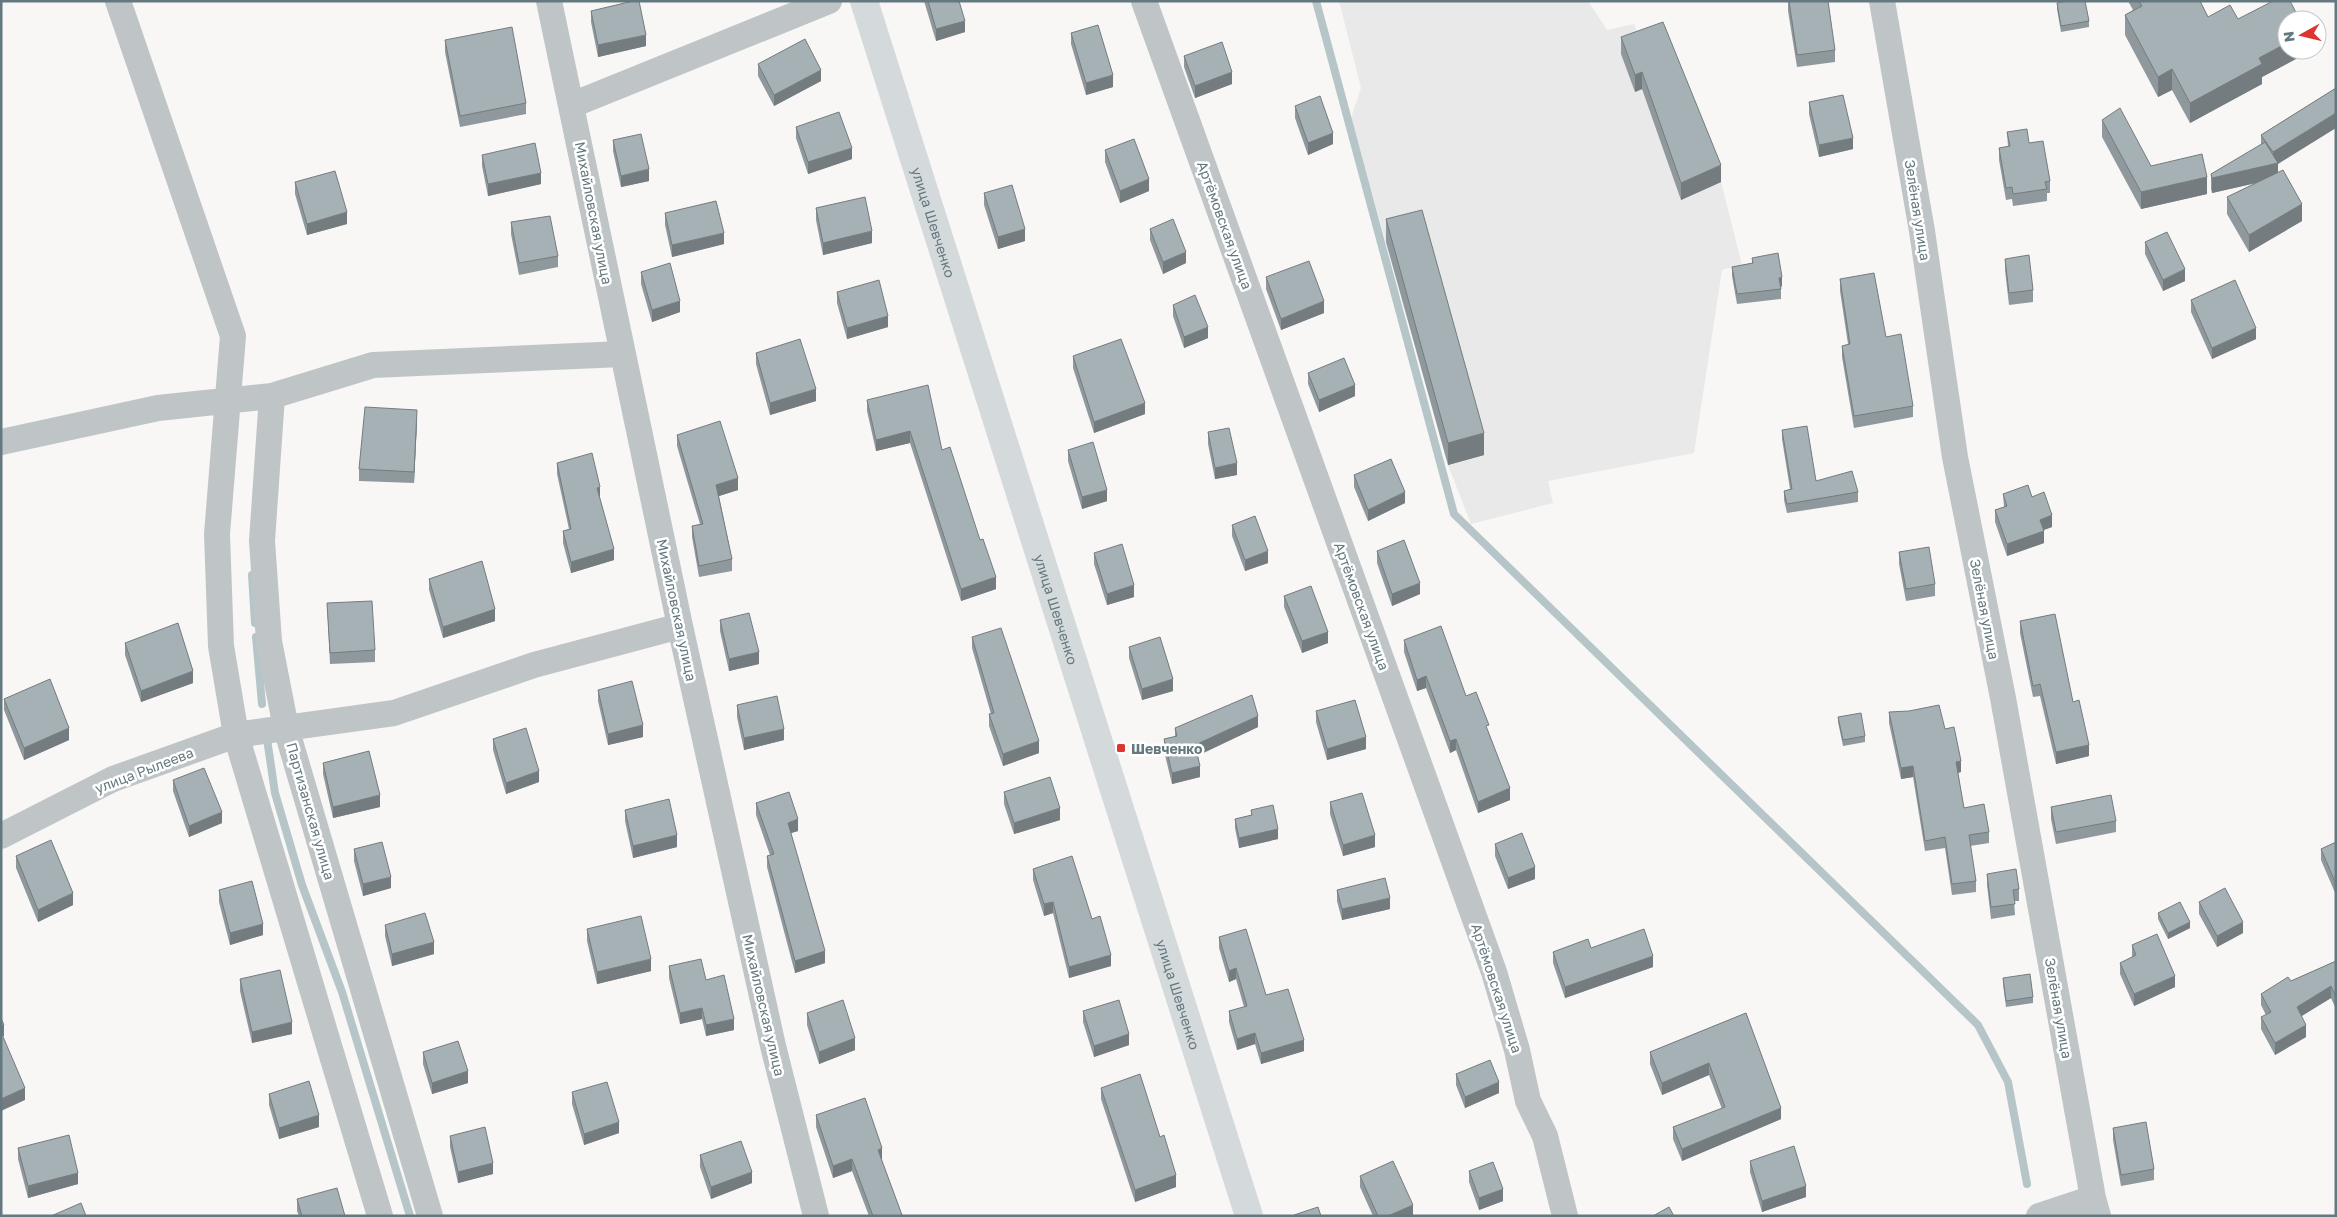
<svg xmlns="http://www.w3.org/2000/svg" width="2337" height="1217" viewBox="0 0 2337 1217" font-family="'Golos Text',sans-serif">
<style>
.built{fill:#e9e9e9}
.lines{fill:none;stroke-linecap:round;stroke-linejoin:round}
.stream{stroke:#b6c5c7;stroke-width:8}
.street{stroke:#bfc5c7;stroke-width:26}
.primary{stroke:#d4d9db;stroke-width:28}
.wall{fill:#8f989c}
.shaded-wall{fill:#747c7f}
.building{fill:#a6b1b5;stroke:#747c7f}
.poi-dot{fill:#dd3631;stroke:#fff;stroke-width:2}
.labels{text-anchor:middle;dominant-baseline:central;stroke-width:5;stroke-linejoin:round;paint-order:stroke}
.street-label{font-size:14px;fill:#64797f;stroke:#fff}
.poi-label{font-size:14px;font-weight:bold;fill:#64797f;stroke:#fff;text-anchor:start}
</style>
<rect width="100%" height="100%" fill="#f8f7f5"/>
<!-- built -->
<path class="built" d="M1339,1h249l19,29 27,-6 9,22 78,136 21,83 -20,5 -28,183 -146,28 5,22 -82,21 -23,-59 -97,-347 10,-30z"/>
<g class="lines">
<!-- stream -->
<path class="stream" d="M1316,1l138,513 524,511 30,57 19,102
M252,575l3,48
M256,637l6,67
M267,739l8,54 27,92 40,107 68,224"/>
<!-- street -->
<path class="street" d="M118,1l115,335 -16,198 4,112 15,89 144,481
M549,1l131,625 93,420 43,170
M1144,1l350,971 23,78 11,51 17,35 20,80
M1882,1l40,230 33,226 48,241 90,500 5,18
M572,105l257,-104
M272,396l-10,145 7,100 17,87 144,488
M1,442l157,-34 114,-12 101,-31 249,-11
M1,836l112,-57 123,-44 158,-22 140,-48 146,-39
M2039,1216l54,-18"/>
<!-- primary -->
<path class="primary" id="s1" d="M864,1l385,1215"/>
</g>
<!-- wall -->
<path class="wall" d="M924,1h35l6,31 -29,9z
M1788,1l47,49v12l-38,5 -9,-56z
M2128,1h72l8,16 30,2 69,31v3l-45,24v7l-72,39 -18,-33 -14,7 -33,-62v-20l8,-5z
M2057,3l32,18v6l-28,5 -4,-23z
M591,11l55,35 -48,11 -7,-35z
M1071,33l42,54 -27,8 -15,-51z
M1621,37l100,145 -40,18 -39,-111 -7,3 -14,-38z
M445,40l81,63v11l-66,13 -15,-75z
M1184,56l48,28 -37,14 -11,-31z
M758,64l63,17 -47,25 -16,-30z
M2336,88l-58,76v9l24,48 -53,31 -22,-38v-17l29,-14 -44,10 -1,-4v-15l50,-29v-10z
M1809,102l44,47 -34,8 -10,-43z
M1295,106l38,38 -25,11 -13,-37z
M2102,120l49,46 56,28 -66,15 -39,-72z
M796,127l56,32 -44,15 -12,-36z
M2007,132l22,11 21,38v12h-3v8l-34,5 -1,-7 -6,1 -7,-40v-12l9,-1z
M613,140l36,41 -28,6 -8,-36z
M1105,150l44,41 -29,12 -15,-41z
M482,155l59,29 -53,12 -6,-30z
M295,182l52,42 -40,11 -12,-41z
M984,193l41,48 -27,8 -14,-44z
M816,208l56,35 -49,12 -7,-35z
M665,213l59,31 -52,13 -7,-32z
M1386,219l98,236 -36,10 -62,-223z
M511,222l47,34v11l-39,8 -8,-41z
M1150,229l36,34 -23,11 -13,-34z
M2145,242l40,39 -22,10 -18,-37z
M1752,258l30,28 -1,1v12l-44,5 -5,-28v-9l20,-4z
M2005,259l28,31v12l-24,3 -4,-35z
M641,272l39,40 -28,10 -11,-38z
M1266,277l58,36 -43,17 -15,-41z
M1840,279l46,58 27,69v11l-59,11 -12,-71v-11l6,-2 -8,-53z
M837,292l51,35 -41,12 -10,-36z
M2191,300l65,39 -44,20 -21,-47z
M1173,305l35,33 -24,10 -11,-32z
M756,353l60,48 -46,14 -14,-51z
M1073,356l72,58 -51,19 -21,-65z
M1308,373l47,23 -36,16 -11,-28z
M867,400l75,50 54,139 -35,12 -51,-158 -34,8 -9,-40z
M417,421l-3,62 -55,-2v-12z
M1782,430l34,51 42,11v10l-71,11 -3,-13v-9l6,-2 -8,-50z
M1208,432l29,43 -22,4 -7,-35z
M677,435l61,55 -19,6 13,63v12l-33,6 -7,-40v-11l8,-2 -23,-78z
M1068,450l39,51 -25,8 -14,-48z
M557,463l43,36 14,61 -43,13 -8,-30v-12l6,-2 -12,-55z
M1354,475l51,28 -37,18 -14,-34z
M2003,494l29,3 20,30 -8,3v13l-37,13 -12,-34v-12l9,-3z
M1232,525l36,38 -23,8 -13,-35z
M1377,551l43,43 -28,12 -15,-43z
M1899,552l36,32v12l-29,5 -7,-37z
M1094,553l40,44 -27,8 -13,-41z
M429,579l66,42 -52,17 -14,-48z
M1284,596l44,47 -26,10 -18,-46z
M327,603l48,47v12l-45,2z
M720,620l39,44 -30,7 -9,-40z
M2020,621l53,81 16,54 -33,8 -16,-68 -7,1 -13,-64z
M972,637l67,116 -36,13 -14,-40v-12h2l-19,-66z
M1404,640l62,56 23,37 21,67 -32,13 -22,-63 -6,3 -24,-65 -9,3 -13,-39z
M125,643l68,40 -52,19 -16,-47z
M1129,647l44,44 -31,9 -13,-42z
M598,690l45,47 -35,8 -10,-44z
M4,699l65,41 -45,20 -20,-50z
M737,705l47,35 -40,10 -7,-33z
M1316,711l50,38 -39,11 -11,-38z
M1889,712l56,17 16,43 -3,1 6,35 25,24v11l-19,3 6,35v11l-24,3 -7,-47 -20,3 -12,-74 -12,2 -12,-56z
M1838,717l27,19v6l-22,4 -5,-24z
M1258,727l-60,28 2,22 -28,7 -8,-33v-12l11,-2v-9z
M493,739l46,43 -33,12 -13,-44z
M323,763l57,44 -47,11 -10,-44z
M173,780l49,43 -33,14 -16,-46z
M1004,792l56,28 -46,14 -10,-30z
M1330,802l45,45 -32,9 -13,-42z
M756,803l42,28 -7,2 34,130 -30,10 -28,-106v-11l3,-1 -14,-40z
M2051,807l65,14v11l-60,12 -5,-25z
M625,810l52,37 -44,11 -8,-37z
M1251,810l27,29 -39,9 -4,-20v-9l16,-4z
M2336,842v53l-15,-35v-11z
M1495,844l40,35 -27,10 -13,-33z
M354,849l37,39 -28,8 -9,-35z
M16,856l57,49 -35,17 -22,-54z
M1033,869l59,50 19,47 -42,12 -16,-65 -9,3 -11,-36z
M1987,874l32,15v12h-5l1,14 -24,4 -4,-34z
M219,890l44,45 -33,10 -11,-43z
M1337,890l53,19 -48,11 -5,-19z
M2199,902l44,31 -26,14 -18,-33z
M2158,913l32,15 -22,11 -10,-20z
M385,925l49,29 -42,12 -7,-30z
M587,929l64,42 -54,13 -10,-43z
M1219,937l47,58 38,56 -43,13 -6,-20 -18,6 -8,-28v-11l15,-4 -8,-28 -7,3 -10,-34z
M2132,945l43,42 -41,19 -14,-32v-11l12,-6z
M1553,952l100,15 -88,31 -12,-35z
M2336,961v48l-5,-11 -30,18 5,21 -31,18 -14,-26v-12l5,-2 -5,-10v-11z
M669,966l37,14 28,50 -28,6 -4,-17 -22,5 -11,-46z
M2003,978l30,19v6l-27,4 -3,-23z
M240,979l52,55 -40,9 -12,-52z
M1083,1011l46,34 -35,12 -11,-35z
M807,1013l48,37 -36,14 -12,-39z
M1746,1013l35,106 -99,42 -9,-22v-12l49,-18 -13,-34 -47,20 -12,-31v-12z
M423,1052l45,31 -36,11 -9,-30z
M1456,1074l43,19 -34,15 -9,-23z
M1101,1088l59,49 16,50 -41,15 -34,-103z
M572,1092l47,41 -35,12 -12,-41z
M269,1094l50,33 -40,12 -10,-34z
M816,1115l66,45h-1l21,56h-33l-17,-45 -19,7 -17,-51z
M2113,1128l41,41v11l-33,6 -8,-46z
M450,1136l43,38 -35,9 -8,-36z
M18,1148l60,36 -50,14 -10,-39z
M700,1155l52,28 -41,16 -11,-32z
M1750,1161l56,36 -44,15 -12,-40z
M1469,1171l34,30 -24,9 -10,-28z
M1360,1176l53,40h-40l-13,-29z
M297,1199l48,17h-46l-2,-5z"/>
<!-- shaded-wall -->
<path class="shaded-wall" d="M965,21v11l-29,9v-12z
M646,35v11l-48,11v-12z
M2287,43v7h20v3l-45,24v7l-72,39v-20l69,-45z
M2172,69v21l-14,7v-20z
M821,70v11l-47,25v-11z
M1232,72v12l-37,14v-12z
M1642,72v17l-7,3v-17z
M1113,75v12l-27,8v-12z
M2336,113v15l-58,36v14l-66,15v-15l61,-14v-12z
M1333,133v11l-25,11v-12z
M1853,138v11l-34,8v-12z
M852,148v11l-44,15v-12z
M1721,165v17l-40,18v-17z
M649,169v12l-28,6v-11z
M541,173v11l-53,12v-12z
M2207,177v17l-66,15v-17z
M1149,179v12l-29,12v-12z
M2302,204v17l-53,31v-17z
M347,212v12l-40,11v-11z
M1025,229v12l-27,8v-12z
M872,231v12l-49,12v-12z
M724,233v11l-52,13v-12z
M1186,252v11l-23,11v-12z
M2185,269v12l-22,10v-11z
M1782,277v9l-3,1v-9z
M680,301v11l-28,10v-12z
M1324,301v12l-43,17v-11z
M888,316v11l-41,12v-11z
M1208,327v11l-24,10v-11z
M2256,328v11l-44,20v-11z
M1355,385v11l-36,16v-12z
M816,389v12l-46,14v-12z
M1145,403v11l-51,19v-11z
M417,410v11l-3,62v-11z
M910,431v12l-34,8v-11z
M1484,433v22l-36,10v-22z
M1237,463v12l-22,4v-11z
M738,478v12l-22,7v-12z
M600,487v12l-3,1v-12z
M1107,490v11l-25,8v-12z
M1405,492v11l-37,18v-11z
M2052,515v12l-12,4v-11z
M2044,531v12l-37,13v-12z
M614,549v11l-43,13v-11z
M1268,551v12l-23,8v-11z
M996,577v12l-35,12v-12z
M1420,583v11l-28,12v-12z
M1134,585v12l-27,8v-11z
M495,609v12l-52,17v-11z
M1328,632v11l-26,10v-12z
M759,652v12l-30,7v-12z
M193,671v12l-52,19v-11z
M1426,676v12l-9,3v-11z
M1173,679v12l-31,9v-11z
M1258,716v11l-63,30v-12z
M643,725v12l-35,8v-11z
M69,728v12l-45,20v-12z
M784,729v11l-40,10v-12z
M1366,737v12l-39,11v-11z
M1456,739v11l-6,3v-12z
M1039,741v12l-36,13v-12z
M2089,745v11l-33,8v-12z
M1961,761v11l-5,1v-11z
M1200,766v11l-28,7v-11z
M1913,766v11l-12,2v-11z
M539,771v11l-33,12v-11z
M1510,788v12l-32,13v-11z
M380,795v12l-47,11v-11z
M1060,808v12l-46,14v-11z
M222,812v11l-33,14v-11z
M798,819v12l-10,3v-11z
M1278,829v10l-39,9v-10z
M677,835v12l-44,11v-12z
M1375,835v12l-32,9v-11z
M1535,867v12l-27,10v-11z
M391,877v11l-28,8v-12z
M73,893v12l-35,17v-12z
M1390,898v11l-48,11v-11z
M1053,902v11l-9,3v-12z
M2190,922v6l-22,11v-6z
M2243,922v11l-26,14v-11z
M263,924v11l-33,10v-12z
M434,942v12l-42,12v-12z
M825,951v12l-30,10v-12z
M1111,955v11l-42,12v-11z
M1653,956v11l-88,31v-11z
M651,959v12l-54,13v-12z
M1236,968v11l-7,3v-11z
M2175,976v11l-41,19v-12z
M2331,986v12l-34,21v-12z
M702,1008v11l-22,5v-11z
M734,1019v11l-28,6v-11z
M292,1022v12l-40,9v-11z
M4,1025v11l-3,1v-11z
M2306,1025v12l-31,18v-12z
M1255,1033v11l-18,6v-11z
M1129,1034v11l-35,12v-11z
M855,1038v12l-36,14v-12z
M1304,1040v11l-43,13v-11z
M1709,1063v12l-47,20v-12z
M468,1071v12l-36,11v-11z
M1499,1082v11l-34,15v-11z
M25,1088v12l-24,11v-12z
M1781,1108v11l-99,42v-12z
M319,1115v12l-40,12v-11z
M619,1122v11l-35,12v-11z
M882,1148v12l-4,2v-12z
M852,1159v12l-19,7v-12z
M493,1163v11l-35,9v-11z
M752,1172v11l-41,16v-12z
M78,1173v11l-50,14v-12z
M1176,1175v12l-41,15v-12z
M1806,1186v11l-44,15v-11z
M1503,1189v12l-24,9v-12z
M1413,1205v11h-25z"/>
<!-- building -->
<path class="building" d="M633,1h6l7,34 -48,10 -7,-34z
M928,1h31l6,20 -29,8z
M1789,1h39l7,49 -38,5z
M2067,1h18l4,20 -28,5 -4,-23z
M2139,1h61l8,16 22,-12 8,14 35,-18h17l10,19h-13v23l-28,15 3,6 -72,39 -18,-34 -14,8 -33,-62 17,-9z
M1663,22l58,143 -40,18 -39,-111 -7,3 -14,-38z
M1098,25l15,50 -27,8 -15,-50z
M512,27l14,76 -66,13 -15,-76z
M805,39l16,31 -47,25 -16,-31z
M1222,42l10,30 -37,14 -11,-30z
M2336,88v25l-63,39 -12,-17z
M1843,95l10,43 -34,7 -10,-43z
M1320,96l13,37 -25,10 -13,-37z
M2120,108l31,58 51,-12 5,23 -66,15 -39,-72z
M839,112l13,36 -44,14 -12,-35z
M2027,129l2,14 14,-2 7,40 -5,1 2,7 -34,5 -1,-7 -6,1 -7,-40 11,-2 -3,-14z
M641,134l8,35 -28,7 -8,-36z
M1134,139l15,40 -29,12 -15,-41z
M2265,142l13,21 -66,15 -1,-4z
M535,143l6,30 -53,11 -6,-29z
M2283,170l19,34 -53,31 -22,-38z
M335,171l12,41 -40,12 -12,-42z
M1012,185l13,44 -27,8 -14,-44z
M865,197l7,34 -49,12 -7,-35z
M716,201l8,32 -52,12 -7,-32z
M1422,210l62,223 -36,10 -62,-224z
M550,216l8,40 -39,7 -8,-41z
M1173,219l13,33 -23,10 -13,-33z
M2167,232l18,37 -22,11 -18,-38z
M1778,253l4,24 -3,1 2,11 -44,5 -5,-27 21,-4 -1,-5z
M2029,255l4,35 -24,3 -4,-34z
M1309,261l15,40 -43,18 -15,-42z
M670,263l10,38 -28,9 -11,-38z
M1874,273l12,64 15,-3 12,72 -59,10 -12,-70 8,-2 -10,-65z
M879,280l9,36 -41,12 -10,-36z
M2235,280l21,48 -44,20 -21,-48z
M1195,295l13,32 -24,10 -11,-32z
M800,339l16,50 -46,14 -14,-50z
M1121,339l24,64 -51,19 -21,-66z
M1344,358l11,27 -36,15 -11,-27z
M928,385l14,65 8,-3 30,93 3,-1 13,38 -35,12 -51,-158 -34,9 -9,-40z
M365,407l52,3 -3,62 -55,-3z
M720,421l18,57 -22,7 16,74 -33,7 -7,-40 11,-2 -26,-89z
M1807,426l9,55 36,-10 6,21 -71,12 -3,-13 8,-2 -10,-59z
M1229,428l8,35 -22,5 -7,-36z
M1093,442l14,48 -25,7 -14,-47z
M592,453l8,34 -3,1 17,61 -43,13 -8,-31 8,-2 -14,-66z
M1391,459l14,33 -37,18 -14,-35z
M2028,485l4,12 12,-5 8,23 -12,5 4,11 -37,13 -12,-34 12,-4 -4,-12z
M1255,516l13,35 -23,9 -13,-35z
M1404,540l16,43 -28,11 -15,-43z
M1122,544l12,41 -27,9 -13,-41z
M1929,547l6,37 -29,5 -7,-37z
M482,561l13,48 -52,18 -14,-48z
M1311,586l17,46 -26,9 -18,-45z
M372,601l3,49 -45,3 -3,-50z
M749,613l10,39 -30,7 -9,-39z
M2055,614l18,88 6,-2 10,45 -33,7 -16,-68 -7,2 -13,-65z
M178,623l15,48 -52,20 -16,-48z
M1441,626l25,70 10,-4 13,33 -3,1 24,62 -32,14 -22,-63 -6,2 -24,-65 -9,4 -13,-40z
M1001,628l38,113 -36,13 -14,-40 5,-1 -22,-76z
M1160,637l13,42 -31,10 -13,-42z
M50,679l19,49 -45,20 -20,-49z
M632,681l11,44 -35,9 -10,-44z
M1252,695l6,21 -63,29 5,21 -28,7 -8,-34 13,-3 -2,-8z
M777,696l7,33 -40,9 -7,-33z
M1355,700l11,37 -39,12 -11,-38z
M1939,705l6,24 9,-2 7,34 -5,1 8,46 20,-4 5,28 -20,3 7,46 -24,3 -7,-47 -20,4 -12,-75 -12,2 -12,-56 20,-1z
M1861,713l4,23 -22,4 -5,-23z
M526,728l13,43 -33,12 -13,-44z
M369,751l11,44 -47,12 -10,-44z
M204,768l18,44 -33,14 -16,-46z
M1050,777l10,31 -46,15 -10,-31z
M789,792l9,27 -10,4 37,128 -30,10 -28,-105 7,-2 -18,-51z
M1362,793l13,42 -32,10 -13,-43z
M2111,795l5,26 -60,11 -5,-25z
M669,799l8,36 -44,11 -8,-36z
M1273,805l5,24 -39,9 -4,-19 17,-4 -1,-5z
M1522,833l13,34 -27,11 -13,-34z
M51,840l22,53 -35,17 -22,-54z
M382,842l9,35 -28,7 -9,-35z
M2336,842v42l-15,-35z
M1072,856l20,63 8,-3 11,39 -42,12 -16,-65 -9,2 -11,-35z
M2016,869l3,20 -6,1 2,14 -24,3 -4,-33z
M1385,878l5,20 -48,11 -5,-19z
M252,881l11,43 -33,9 -11,-43z
M2225,888l18,34 -26,14 -18,-34z
M2180,902l10,20 -22,11 -10,-20z
M425,913l9,29 -42,12 -7,-29z
M641,916l10,43 -54,13 -10,-43z
M1246,929l20,66 22,-6 16,51 -43,13 -6,-20 -18,6 -8,-28 18,-5 -11,-38 -7,3 -10,-34z
M1644,929l9,27 -88,31 -12,-35 35,-13 3,9z
M2157,934l18,42 -41,18 -14,-31 16,-8 -4,-10z
M701,959l5,21 18,-5 10,44 -28,6 -4,-17 -22,5 -11,-47z
M2336,961v36l-5,-11 -34,21 9,18 -31,18 -14,-26 10,-5 -10,-18 27,-17 3,4z
M280,970l12,52 -40,10 -12,-53z
M2030,974l3,23 -27,4 -3,-23z
M843,1000l12,38 -36,14 -12,-39z
M1119,1000l10,34 -35,12 -11,-35z
M1746,1013l35,95 -99,41 -9,-22 52,-20 -16,-44 -47,20 -12,-31z
M1,1018l3,7 -3,1z
M1,1032l24,56 -24,11z
M458,1041l10,30 -36,12 -9,-31z
M1490,1060l9,22 -34,15 -9,-23z
M1140,1074l20,63 4,-2 12,40 -41,15 -34,-102z
M309,1081l10,34 -40,13 -10,-34z
M607,1082l12,40 -35,12 -12,-42z
M865,1098l17,50 -4,2 24,65 -2,1h-27l-21,-57 -19,7 -17,-51z
M2146,1122l8,47 -33,6 -8,-47z
M485,1127l8,36 -35,9 -8,-36z
M69,1135l9,38 -50,13 -10,-38z
M741,1141l11,31 -41,15 -11,-32z
M1794,1146l12,40 -44,15 -12,-40z
M1393,1161l20,44 -25,11h-10l-18,-40z
M1493,1162l10,27 -24,9 -10,-27z
M337,1188l8,28h-43l-5,-17z
M81,1203l5,13h-35z
M1318,1207l3,9h-27v-1z
M1669,1207l5,9h-21z"/>
<!-- markers -->
<rect class="poi-dot" x="1116" y="743" width="10" height="10" rx="2.5"/>
<g class="labels">
<!-- street labels -->
<g class="street-label">
<text transform="translate(1918 210) rotate(81)">Зелёная улица</text>
<text transform="translate(594 213) rotate(79)">Михайловская улица</text>
<text stroke="none"><textPath href="#s1" startOffset="232">улица Шевченко</textPath></text>
<text transform="translate(1225 225) rotate(70)">Артёмовская улица</text>
<text transform="translate(1362 606) rotate(70)">Артёмовская улица</text>
<text stroke="none"><textPath href="#s1" startOffset="638">улица Шевченко</textPath></text>
<text transform="translate(1985 609) rotate(79)">Зелёная улица</text>
<text transform="translate(677 610) rotate(78)">Михайловская улица</text>
<text transform="translate(144 770) rotate(-21)">улица Рылеева</text>
<text transform="translate(311 811) rotate(74)">Партизанская улица</text>
<text transform="translate(1497 988) rotate(72)">Артёмовская улица</text>
<text stroke="none"><textPath href="#s1" startOffset="1042">улица Шевченко</textPath></text>
<text transform="translate(764 1005) rotate(77)">Михайловская улица</text>
<text transform="translate(2059 1008) rotate(80)">Зелёная улица</text>
</g>
<!-- poi labels -->
<g class="poi-label">
<text x="1131" y="748">Шевченко</text>
</g>
</g>
<!-- border -->
<rect width="2337" height="1217" fill="none" stroke="#64797f" stroke-width="5"/>
<!-- north arrow -->
<g transform="translate(2302 35) rotate(262)"><circle r="24" fill="#ffffff" stroke="#c1c9cc"/>
<path d="M0-4L9 19L0 12L-9 19Z" fill="#dd3631"/>
<text y="-8" font-size="14" font-weight="bold" text-anchor="middle" fill="#64797f">N</text>
</g>
</svg>
